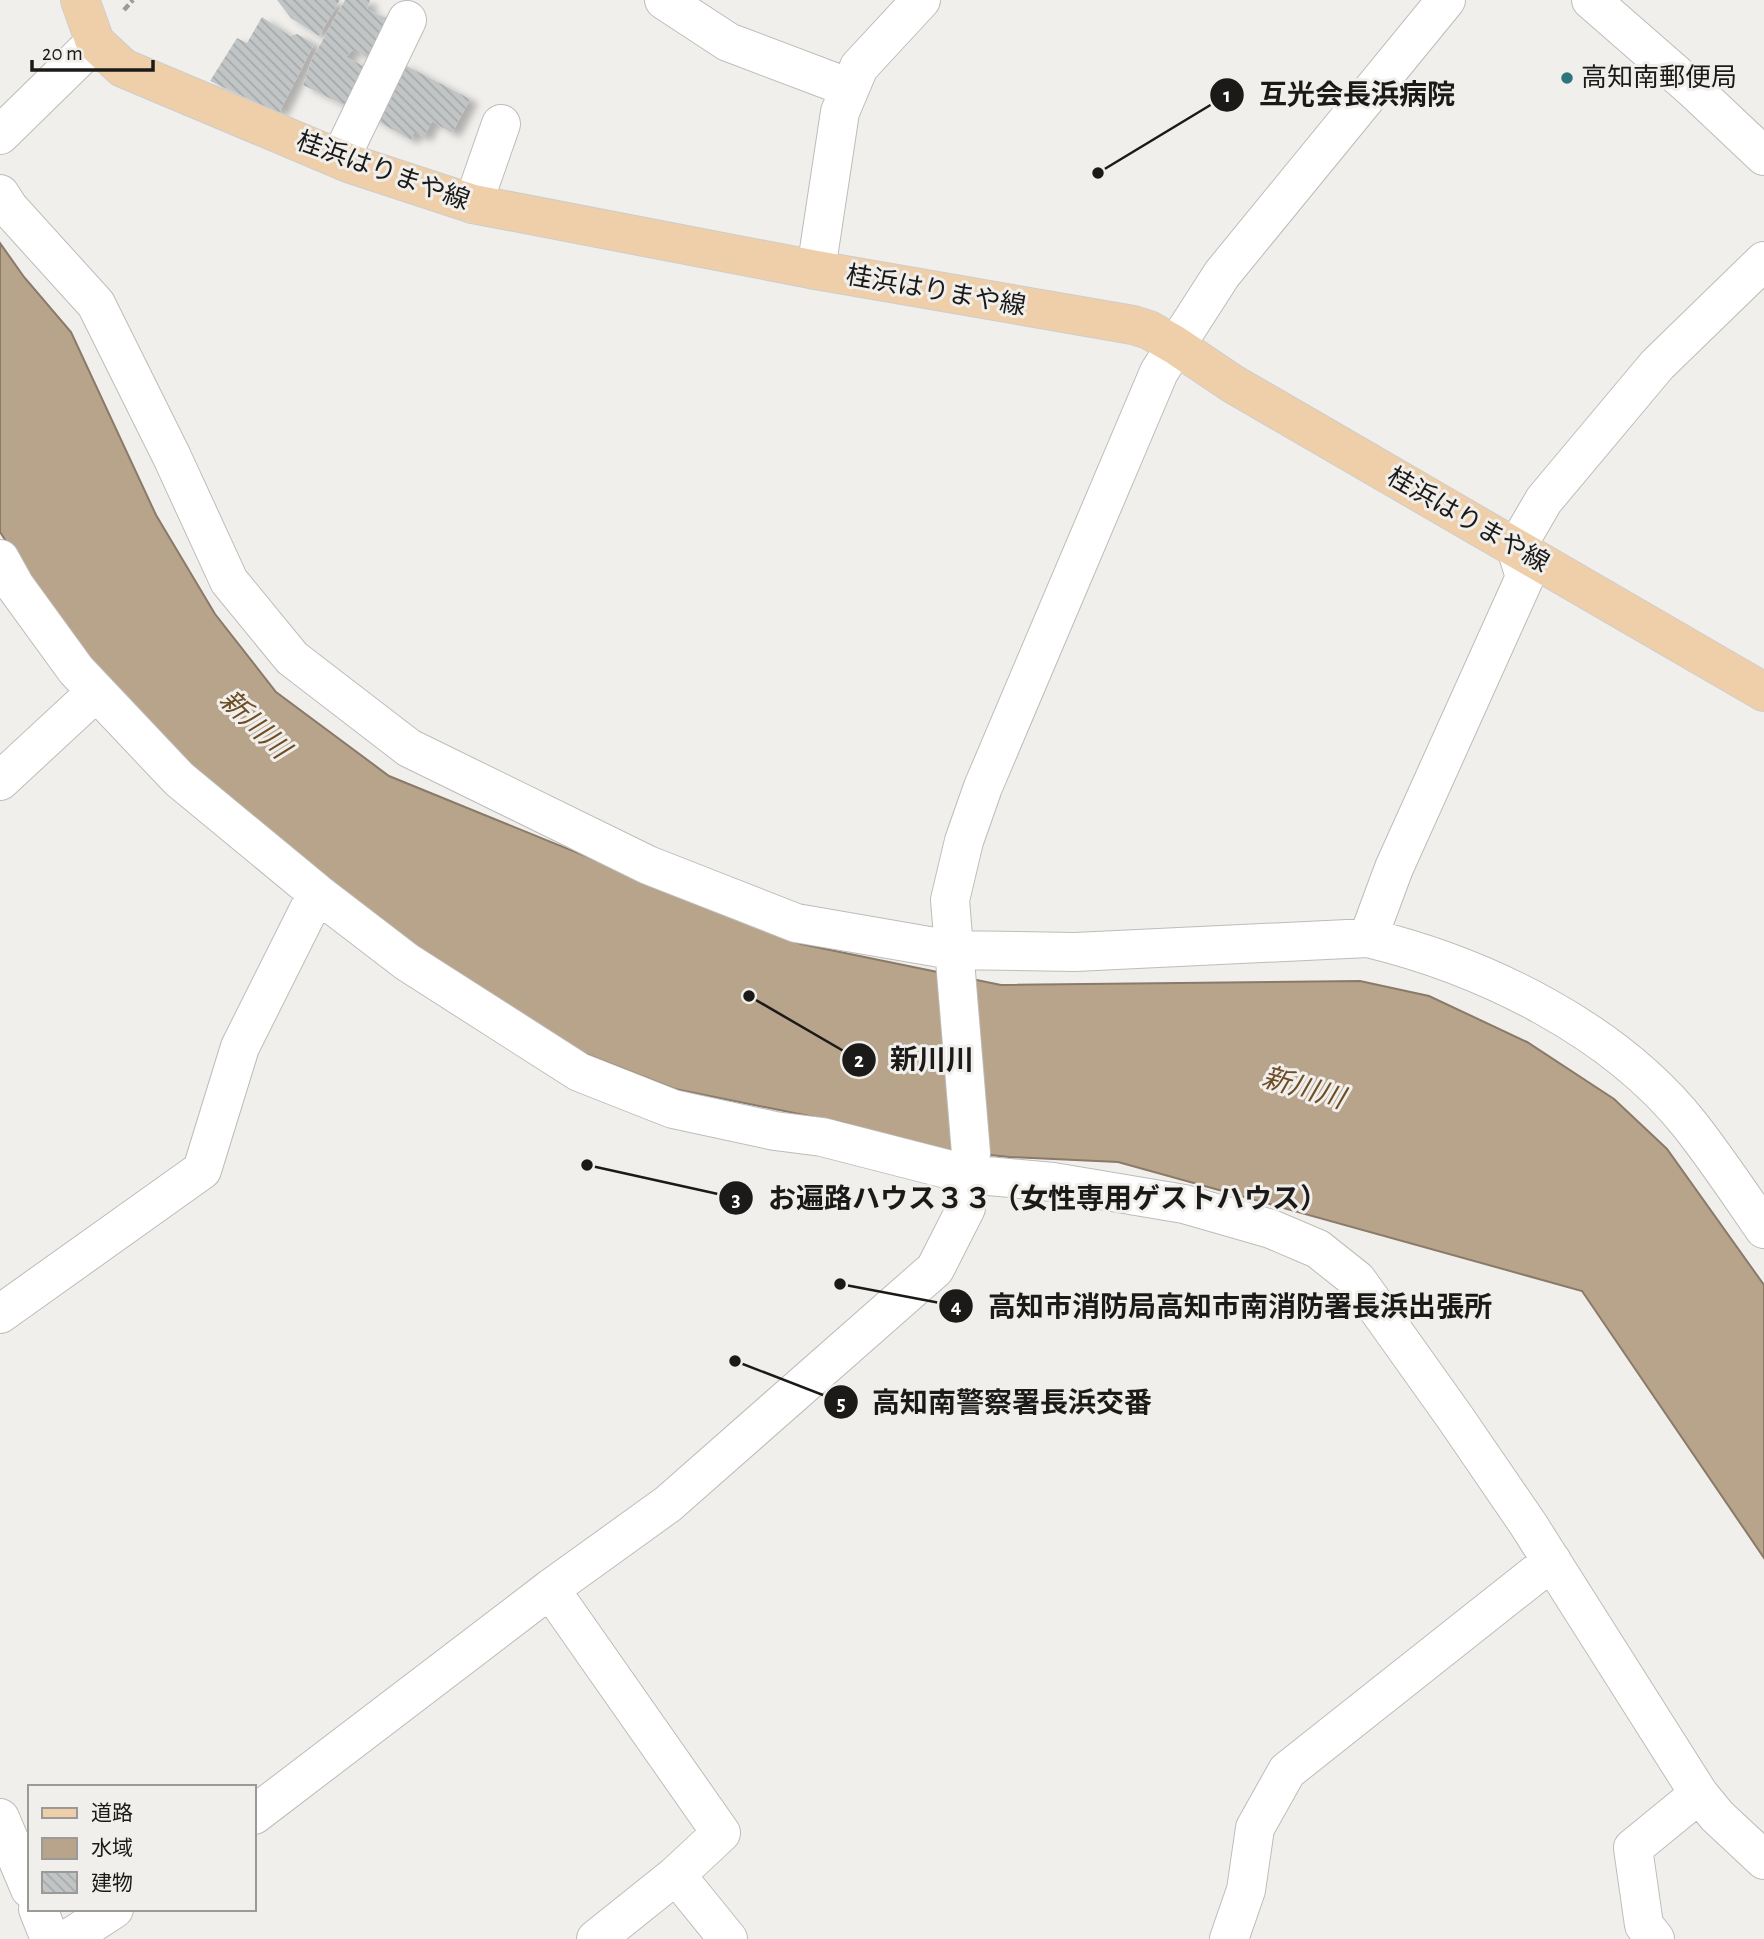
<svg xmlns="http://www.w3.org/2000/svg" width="1764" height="1939" viewBox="0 0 1764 1939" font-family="'Alegreya Sans','Noto Sans JP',sans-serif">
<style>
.water{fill:#b8a38b;stroke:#897a69;stroke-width:2}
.building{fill:url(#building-back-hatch);filter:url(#shadow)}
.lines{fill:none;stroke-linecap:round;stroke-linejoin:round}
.street-casing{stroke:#bebcb9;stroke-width:40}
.primary-casing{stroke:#cdcdcc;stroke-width:40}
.path{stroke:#9c9b99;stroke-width:4.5;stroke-dasharray:7 3.5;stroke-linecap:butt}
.street{stroke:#fff;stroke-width:38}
.primary{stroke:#efcfa9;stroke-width:38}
.poi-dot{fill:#2c757c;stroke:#f1efec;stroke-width:2.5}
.labels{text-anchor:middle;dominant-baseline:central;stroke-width:6;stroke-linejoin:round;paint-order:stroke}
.poi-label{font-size:26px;fill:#1b1a19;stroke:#f1efec;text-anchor:start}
.street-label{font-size:26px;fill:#1b1a19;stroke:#f1efec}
.water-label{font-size:28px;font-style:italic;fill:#6e4d24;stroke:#f1efec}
.leader{fill:none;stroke:#1b1a19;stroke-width:2.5}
.callout-dot{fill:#1b1a19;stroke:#f1efec;stroke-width:2.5}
.mark-label{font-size:21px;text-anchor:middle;font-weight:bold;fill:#fff}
.callout-label{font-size:28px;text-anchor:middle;font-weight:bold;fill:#1b1a19;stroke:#f1efec;stroke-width:6;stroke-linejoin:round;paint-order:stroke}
</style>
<defs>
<pattern id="building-back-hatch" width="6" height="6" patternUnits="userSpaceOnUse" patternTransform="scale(1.75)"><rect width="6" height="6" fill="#c1c5c6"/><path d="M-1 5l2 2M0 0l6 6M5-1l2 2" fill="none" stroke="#a5a9aa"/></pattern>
<filter id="shadow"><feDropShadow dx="8" dy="4.5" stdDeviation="3.5" flood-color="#0004"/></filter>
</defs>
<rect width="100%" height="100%" fill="#f1efec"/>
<!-- water -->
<path class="water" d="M0,243l24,34 47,55 85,183 59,99 61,78 113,84 412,168 200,41 359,-4 69,15 98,46 87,57 53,50 97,136v273l-182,-267 -464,-129 -109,-5 -86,-9 -79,-25 -169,-34 -105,-41 -182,-120 -219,-172 -80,-87 -89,-137z"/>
<!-- building -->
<path class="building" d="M277,0h63l-21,36 -28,-18z
M345,0h25l-3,9 28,14 -18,39 -25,-12 -6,7 26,14 -20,38 -49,-24 8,-24z
M262,17l28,19 7,-2 17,10 -35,69 -69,-32 27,-43 10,5z
M401,63l69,36 -18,34 -20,-12 -8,16 -10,-5 -3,8 -42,-24z"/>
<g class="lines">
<!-- street casing -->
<g class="street-casing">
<path id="street" d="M664,0l64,42 111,42 9,6
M1591,0l102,89 71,67
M0,135l95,-93
M340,159l67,-139
M0,194l9,14 87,96 76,153 57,124 63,77 117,90 239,117 148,58 156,27 123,2 293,-14c116,28 246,91 322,187 26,33 50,69 74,104
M473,204l28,-80
M816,270l24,-158 19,-45 62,-67
M0,559l15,27 61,84 103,109 138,114 90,69 172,110 94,37 102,22 47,6 144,37 87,8 131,22 87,25 47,20 39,31 97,136 74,108 171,270 18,22 47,44
M0,781l96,-89
M1368,938l26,-70 131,-291 -9,-29 28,-48 113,-135 107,-104
M0,1314l202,-144 38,-123 77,-154
M550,1589l171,244 -45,42 52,64
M254,1815l296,-226 118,-85 267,-235 31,-61v-34l5,-21 -21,-253 14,-59 19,-54 176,-415 63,-98 224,-274
M0,1818l30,71
M38,1909l12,30
M68,1939l46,-30
M596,1939l80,-64
M1229,1939l17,-49 9,-62 32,-57 265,-210
M1655,1939l-11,-14 -11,-77 66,-54"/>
</g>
<!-- primary casing -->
<g class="primary-casing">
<path id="primary" d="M80,0l15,42 28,26 228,96 122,40 343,66 317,55 16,5 26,15 58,39 531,308"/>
</g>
<!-- path -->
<path class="path" d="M124,10l9,-10"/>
<!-- street -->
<use href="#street" class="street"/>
<!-- primary -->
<use href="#primary" class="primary"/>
</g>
<!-- markers -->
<circle class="poi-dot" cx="1567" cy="78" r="7"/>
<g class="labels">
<!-- poi labels -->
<g class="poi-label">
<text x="1581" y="78">高知南郵便局</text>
</g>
<!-- street labels -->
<g class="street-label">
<text transform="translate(383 171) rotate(20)">桂浜はりまや線</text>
<text transform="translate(936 291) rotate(10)">桂浜はりまや線</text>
<text transform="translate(1468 520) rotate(30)">桂浜はりまや線</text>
</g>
<!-- water labels -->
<g class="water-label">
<text transform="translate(254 725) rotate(44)">新川川</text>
<text transform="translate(1303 1089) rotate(16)">新川川</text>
</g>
</g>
<!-- callouts -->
<path class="leader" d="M1098 173L1227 95M749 996L859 1060M587 1165L736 1198M840 1284L956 1306M735 1361L841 1402"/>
<g class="callout-dot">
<circle cx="1098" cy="173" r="7"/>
<circle cx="749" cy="996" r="7"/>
<circle cx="587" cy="1165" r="7"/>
<circle cx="840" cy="1284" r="7"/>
<circle cx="735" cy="1361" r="7"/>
<circle cx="1227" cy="95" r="18"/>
<circle cx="859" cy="1060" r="18"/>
<circle cx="736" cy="1198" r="18"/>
<circle cx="956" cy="1306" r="18"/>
<circle cx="841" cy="1402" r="18"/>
</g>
<g class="mark-label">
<text x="1227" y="102">1</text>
<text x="859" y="1067">2</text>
<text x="736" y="1206">3</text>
<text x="956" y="1313">4</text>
<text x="841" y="1410">5</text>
</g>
<g class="callout-label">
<text x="1357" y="104">互光会長浜病院</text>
<text x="932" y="1069">新川川</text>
<text x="1048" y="1208">お遍路ハウス３３（女性専用ゲストハウス）</text>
<text x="1240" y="1316">高知市消防局高知市南消防署長浜出張所</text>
<text x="1012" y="1412">高知南警察署長浜交番</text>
</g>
<!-- legend -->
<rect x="28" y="1785" width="228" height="126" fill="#f1efec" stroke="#9b9a98" stroke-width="2"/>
<rect x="42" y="1808" width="35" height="10" fill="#efcfa9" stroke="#9b9a98" stroke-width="2"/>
<text x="91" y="1820" font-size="21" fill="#1b1a19">道路</text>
<rect x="42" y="1838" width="35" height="21" fill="#b8a38b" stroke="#9b9a98" stroke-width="2"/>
<text x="91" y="1855" font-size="21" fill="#1b1a19">水域</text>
<rect x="42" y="1872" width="35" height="21" fill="url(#building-back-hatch)" stroke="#9b9a98" stroke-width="2"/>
<text x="91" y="1890" font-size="21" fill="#1b1a19">建物</text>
<!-- scale -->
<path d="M32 60v10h121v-10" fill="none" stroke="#1b1a19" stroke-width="3.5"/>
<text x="42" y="60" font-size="21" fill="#1b1a19" stroke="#f1efec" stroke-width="5" paint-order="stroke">20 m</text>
</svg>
